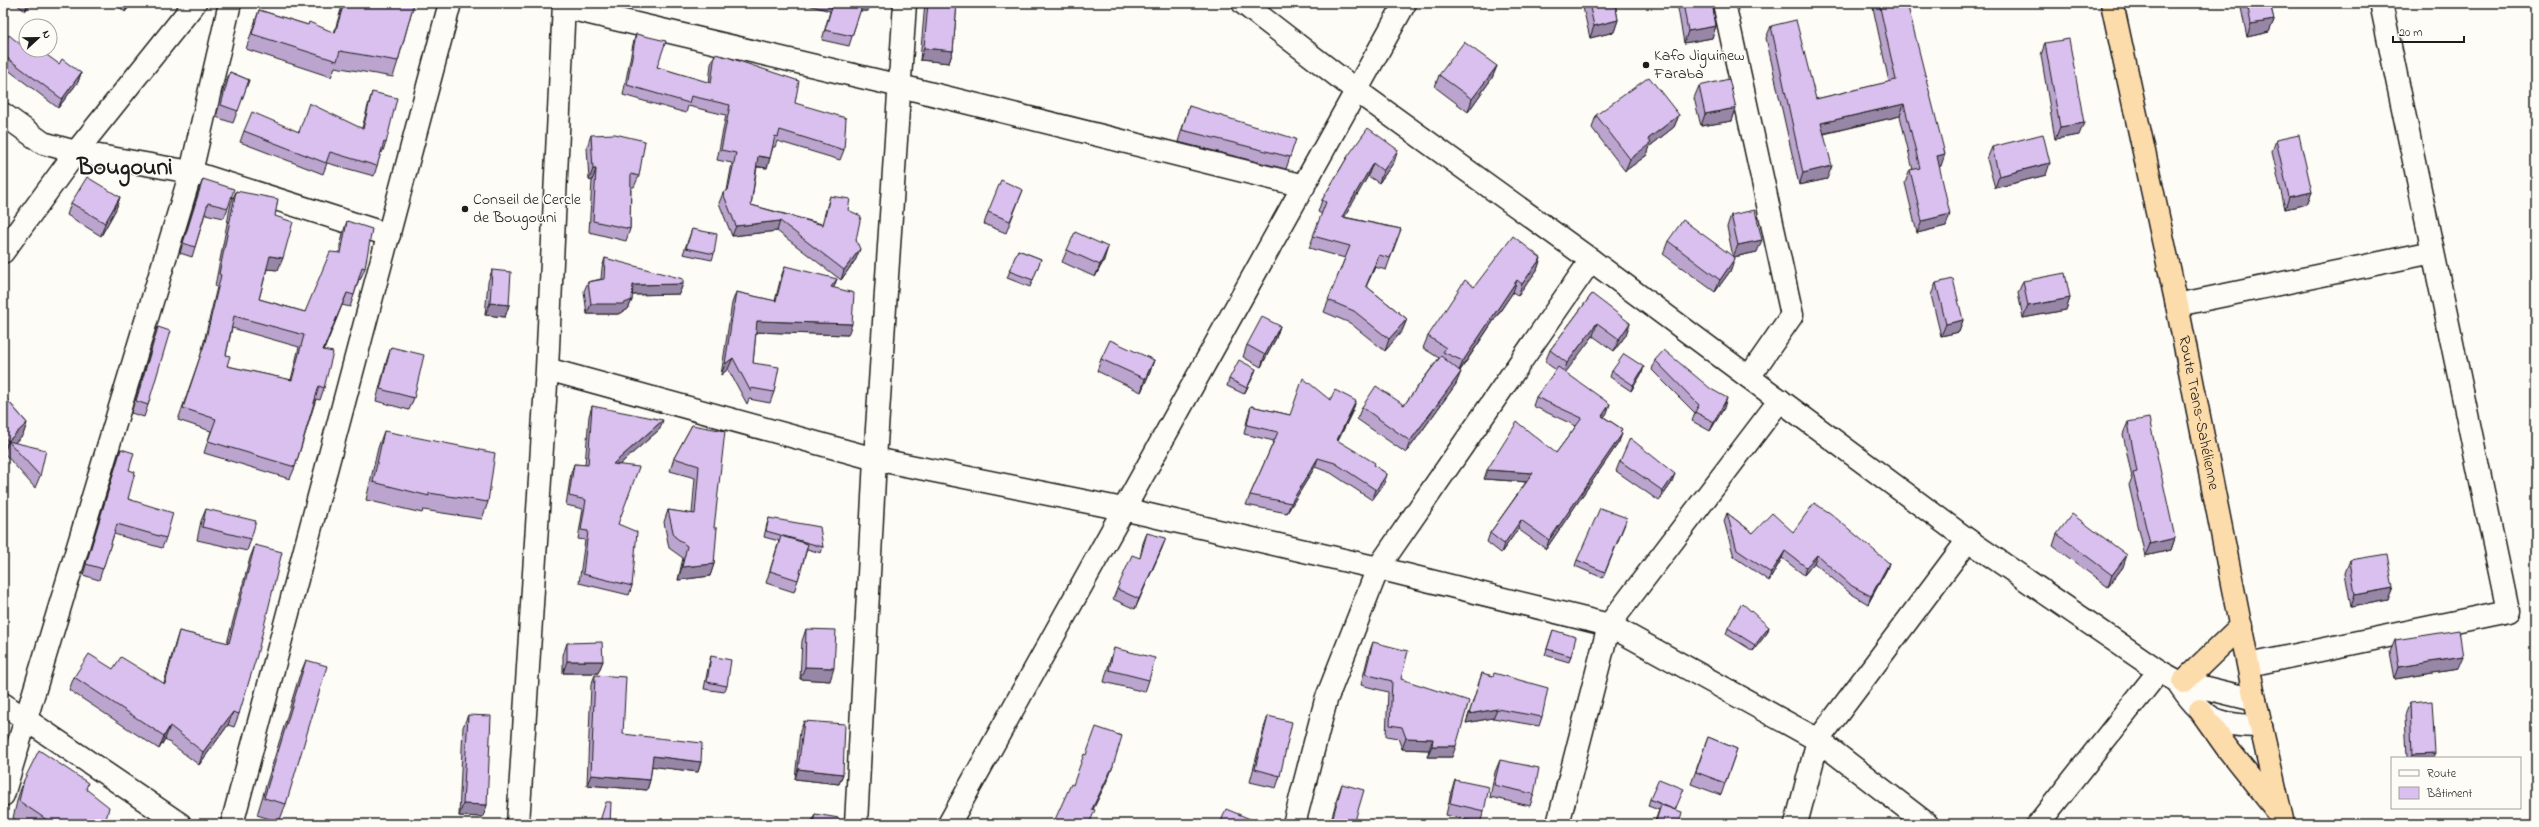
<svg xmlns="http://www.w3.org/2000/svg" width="2539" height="827" viewBox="0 0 2539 827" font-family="'Indie Flower',sans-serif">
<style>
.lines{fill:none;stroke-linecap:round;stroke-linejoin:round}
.minor-casing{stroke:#1c1c1c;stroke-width:25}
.tertiary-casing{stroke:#1c1c1c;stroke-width:25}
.trunk-casing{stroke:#1c1c1c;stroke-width:25}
.minor{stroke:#fdfcf7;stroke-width:22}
.tertiary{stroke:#fdfcf7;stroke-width:22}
.trunk{stroke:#fddcac;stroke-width:22}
.wall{fill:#bba5ce;stroke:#1c1c1c;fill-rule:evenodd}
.shaded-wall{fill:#9886a7;stroke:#1c1c1c}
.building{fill:#d9c0ef;stroke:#1c1c1c;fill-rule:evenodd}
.poi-dot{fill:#1c1c1c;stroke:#fdfcf7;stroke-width:1.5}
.labels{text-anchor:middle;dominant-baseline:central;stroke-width:3;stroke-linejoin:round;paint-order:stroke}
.poi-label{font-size:16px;fill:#1c1c1c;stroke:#fdfcf7;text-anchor:start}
.street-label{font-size:16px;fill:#1c1c1c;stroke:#fdfcf7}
.town-label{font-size:24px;font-weight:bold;fill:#1c1c1c;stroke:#fdfcf7}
</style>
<rect width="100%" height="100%" fill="#fdfcf7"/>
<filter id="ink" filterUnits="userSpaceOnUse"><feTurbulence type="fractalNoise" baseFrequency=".025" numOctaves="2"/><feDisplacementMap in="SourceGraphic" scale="8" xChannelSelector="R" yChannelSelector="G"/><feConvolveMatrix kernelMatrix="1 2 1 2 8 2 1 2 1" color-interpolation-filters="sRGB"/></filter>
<g filter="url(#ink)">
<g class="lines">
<!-- minor casing -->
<g class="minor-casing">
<path id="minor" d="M1724,3l68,312 -43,62
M564,7l336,79 404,100
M3,114l40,29 33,9 115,20 198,63
M3,252l73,-100 119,-149
M2177,305l256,-53
M547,369l328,90 248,50 255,59 231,57 209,115 109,84
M2249,665l259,-54 -127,-608
M3,795l188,-623 39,-169
M518,824l29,-455 17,-366
M856,824l19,-365 30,-456
M949,824l456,-821
M1294,824l32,-124 52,-132 213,-308
M1558,824l51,-199 171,-225
M1796,824l22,-84 150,-200
M2038,824l121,-153"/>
</g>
<!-- tertiary casing -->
<g class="tertiary-casing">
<path id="tertiary" d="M1243,3l114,88 234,169 377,280 191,131 18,10 78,19
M2177,681c25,37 39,45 84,45
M3,704l177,120
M232,824l218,-821"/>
</g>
<!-- trunk casing -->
<g class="trunk-casing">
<g id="trunk">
<path id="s1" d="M2112,3l65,302 78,395 28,124"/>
<path d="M2183,682l58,-56"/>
<path d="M2200,710l27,38 51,64"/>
</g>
</g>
<!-- minor -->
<use href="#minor" class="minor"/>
<!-- tertiary -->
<use href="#tertiary" class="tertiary"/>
<!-- trunk -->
<use href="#trunk" class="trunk"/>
</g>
<!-- wall -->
<path class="wall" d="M15,3h17l-7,8z
M115,3h17l-7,9z
M343,3h71l-16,58 -5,16 -58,-10 -4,10 -85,-28 13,-39 75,23z
M801,3h70l-3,8h-8l-11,35 -27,-6 8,-29z
M925,3h32l-4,48 -4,12 -29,-3z
M1582,3h33l3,17 -4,12 -24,6z
M1677,3h35l4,23 -4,12 -28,5z
M1872,3h35l34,163h-2l7,60 -29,7 -12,-50 5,-13h3l-13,-54 -76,18 3,45 -28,6 -33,-147 5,-12 45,73 73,-17z
M2240,3h30l4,17 -5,12 -22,5z
M636,34l21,33 52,16 2,-19 4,-10 80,49 49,47 -4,10 -63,-19 -2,6h-2l-6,21 -10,-1 -6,38 71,19 5,-18 3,-10 18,14 8,30v19l-15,21 -64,-49 -45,5 -13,-33 4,-10 4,-2 5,-28 -15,-3 9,-45 -38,-9 -2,7 -63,-18 10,-51z
M3,43l26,8 52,22 -3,9 -20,26 -55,-42z
M2045,43l34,92 -24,4 -14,-84z
M1497,66l-5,12 -24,34 -33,-25 4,-12z
M230,72l19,8 -16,43 -17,-6 9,-33z
M1699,86l37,22 -4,13 -31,5 -7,-28z
M372,92l14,51 -4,10 -1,-1 -7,24 -47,-13 -4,11 -83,-32 4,-11 55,1 63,-4 7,-26z
M1189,106l101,51 -4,12 -108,-27 7,-23z
M1596,115h83l-5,12 -24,19 -3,9 -22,16 -33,-43z
M591,135l48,41 -5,11h-3l-1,42 -4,12 -37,-9 3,-51 -3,-1 -2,-33z
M2276,140l36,52 -5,12 -22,5 -13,-57z
M1992,147l54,28 -51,13 -8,-29z
M1348,156l46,6 -15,21 -11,-7 -24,41 57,12 -15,41 -11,-3 -9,19 41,33 -5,12 -17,20 -35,-28 -26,-11 21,-54 -36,-10 13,-34 -4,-2 4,-12z
M203,179l25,29 -4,10 -19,-4 -13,43 -12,-4 19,-64z
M1023,190l-17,43 -22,-9 4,-12z
M236,191l39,25 3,54 -11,-1 -8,30 46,13 34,-59 4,-20 4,-12 18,47 -5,12 -1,-1 -5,16 -4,12 -8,-2 -18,45v38l-4,12 -4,-1 -21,68 -5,12 -86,-26 7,-22 -33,-11 23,-66 16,-67 -2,-1 16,-83zM232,328l67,19 -8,33 -64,-14 -1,-11z
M120,197l-4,12 -15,27 -34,-21 4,-12z
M1731,215l26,37 -23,5 -3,13 -16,22 -52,-38 5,-13 65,16 -6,-30z
M692,229l22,25 -2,6 -29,-6z
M1018,250l23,9 -11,28 -23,-9z
M1067,250l37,10 -9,17 -33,-15z
M605,258l78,26 -4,10 -47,1v5l-4,9 -10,5h-31l-3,-23 4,-9 13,-3 1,-11z
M1541,258l-4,12 -19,26 -5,-4 -53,79 -4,13 -50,69 -49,-34 5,-12 42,-2 35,-47 -16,-10 5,-12 46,-49z
M785,266l49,22 14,47 -92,-3 -3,31 21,29 -4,11 -21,-4 -2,5 -19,-35 -7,6 11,-72 4,-11 39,9 6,-24z
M492,270l17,35 -4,12 -20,-2 3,-33z
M2023,281l47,17 -4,12 -43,8 -5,-25z
M1936,283l27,37 -4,12 -18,4 -10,-41z
M1592,294l34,41 -12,16 -21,-15 -28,36 42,41 -3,4 18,12 -2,3 -1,10 -73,107 -28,-20 -17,24 -14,-11 3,-9 36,-51 -42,-3 72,-26 20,-27 -43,-20 3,-9 20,-27 -11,-8 5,-12z
M1280,326l-4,12 -15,29 -18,-10 4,-12z
M158,327l-10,78 -4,12 -13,-4 23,-73z
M391,347l23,51 -5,12 -33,-9 11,-42z
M1101,359l53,1 -4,12 -9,20 -44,-21z
M1655,360l69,48 -14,23 -18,-10 3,-8 -43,-43z
M1612,371l30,2 -11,18 -21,-14z
M1254,375l-10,19 -17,-8 2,-7z
M3,395l24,28 -4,12 -8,7 25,34 -5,12 -31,-35v-1v1l-1,-1z
M1330,400l23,10 -15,31 36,24 13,9 -3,10 -12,16 -41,-27 -16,-6 -28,46 -41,-8 4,-10 24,-54 -30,-7 4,-18 3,-10 39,9z
M592,406l68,23 -40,35 -2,60 14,62 -3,9 -50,-12 6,-43 -7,-1 5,-30 -17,-4 5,-32 3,-9 11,1 4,-49z
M2128,422l47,116 -4,12 -26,6 -16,-71 3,-7 -9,-44z
M692,425l22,103v36l-4,12 -32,4 5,-22 -14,-10 -5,-26 4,-12 24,4 3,-36 -25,-7 4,-13z
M384,431l104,71 -6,17 -59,-9 -1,3 -56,-13 12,-52z
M121,449l8,21 -1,29 38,39 -4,10 -48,-14 -15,46 -16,-5 34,-115z
M1620,461l51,23 -12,17 -43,-30z
M206,509l45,30 -4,12 -50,-11 4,-19z
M1727,513l26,20 40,-1 96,31 -3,8 -18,33 -18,-11 -36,-30 -10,12 -22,-17 -13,23 -35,-24 -10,-36z
M769,518l54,29 -2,6 -14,-4 -9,31 -4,12 -28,-9 13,-42 -15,-4 3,-13z
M1625,524l-22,54 -28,-12 2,-6z
M1147,533l15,15 -27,61 -22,-10 4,-10 23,-31 3,-15z
M2057,534l66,33 -15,20 -55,-41z
M255,545l-16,169 -5,13 -6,-2 -29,40 -34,-26 -6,10 -90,-59 5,-13 39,-8 51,14 11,-39 4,-13 48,12 23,-85z
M2350,560l43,28 -5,12 -37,7 -6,-34z
M1769,627l-2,6 -14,18 -27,-17 2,-6z
M806,629l24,52 -30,-2 2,-38z
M1553,630l18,26 -2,6 -24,-7z
M2395,640l63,29 -63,10 -5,-27z
M1373,642l28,37 51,78h-25l2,-7 -27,-1 -4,-11 -12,-2 2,-44 -27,-7 8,-32z
M567,643l36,18 -5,12h-35v-18z
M1114,648l35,32 -4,12 -41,-10 6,-22z
M711,656l16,30 -3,6 -20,-3 5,-26z
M306,660l-20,144 -7,18 -22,-7 42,-138z
M1482,673l60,44 -3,9 -46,-8 -27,5z
M595,675l28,59 78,28 -3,10 -46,-6 -2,14 -3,10 -60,-5 4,-100z
M2410,703l23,55h-26l-2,-43z
M468,715l19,90 -4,12 -24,-1 4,-89z
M1268,716l12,60 -4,12 -26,-6 14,-54z
M804,721l39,53 -4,10 -44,-5 5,-48z
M1708,737l29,12 -16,46 -30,-11z
M1500,760l34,34 -4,12 -40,-9 5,-25z
M24,780l62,9 19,35h-84l-8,-6 5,-21z
M1455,780l29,31 -4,12 -34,-8 5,-23z
M1342,784l12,40h-24l8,-29z
M1650,799l26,11 3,14h-25l5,-14 -11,-4z
M815,814l23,10h-27z"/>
<!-- shaded-wall -->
<path class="shaded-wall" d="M28,3h4l-7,8z
M129,3h3l-7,9 2,-7z
M863,3h8l-3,8h-8z
M1618,20l-4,12 -24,6 4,-12z
M2274,20l-5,12 -22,5 4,-13z
M1716,26l-4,12 -28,5 4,-12z
M924,48l29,3 -4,12 -29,-3z
M1497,66l-5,12 -24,34 4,-13z
M81,73l-3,9 -20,26 4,-9z
M1904,104l-4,12 -83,19 4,-12z
M1736,108l-4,13 -31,5 4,-12z
M1679,115l-5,12 -24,19 -3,9 -22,16 5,-12 18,-20z
M2084,123l-5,12 -24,4 5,-12z
M1398,150l-4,12 -15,21 4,-12z
M1945,154l-4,12 -9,2 5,-12z
M758,156l12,2 -3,10 -13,-2z
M1373,163l-5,13 -30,53 4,-12z
M2050,163l-4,12 -51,13 4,-12z
M1832,166l-5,13 -28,6 4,-12z
M593,169h3l-4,12 -3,-1z
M2312,192l-5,12 -22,5 4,-12z
M120,197l-4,12 -15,27 4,-13z
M1950,214l-4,12 -29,7 5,-12z
M780,221l-3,10 -45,5 4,-10z
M1762,240l-5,12 -24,5 5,-12z
M1108,247l-4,13 -9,17 5,-12z
M860,249l-4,10 -15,21 3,-10z
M1379,255l-4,12 -14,31 5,-12z
M270,256l13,2 -5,12 -13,-1z
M1541,258l-4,12 -19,26 4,-12z
M1735,258l-4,12 -16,22 5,-12z
M837,279l-4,11 -2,-3z
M1517,280l-4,12 -55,81 5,-12z
M683,284l-4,10 -50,1 4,-10z
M347,293l-5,12 -23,57 4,-12z
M2070,298l-4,12 -43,8 5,-12z
M632,300l-4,9 -10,5h-31l4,-10z
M490,303l19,2 -4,12 -20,-2z
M1407,319l-5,12 -17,20 4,-12z
M1963,320l-4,12 -18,4 5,-12z
M757,321l95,3 -4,11 -95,-3z
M1597,323l-4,13 -30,40 4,-13z
M1630,323l-4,12 -12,16 5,-12z
M1280,326l-4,12 -15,29 4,-12z
M733,358l-5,11 -7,6 4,-11z
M1154,360l-4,12 -9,20 4,-13z
M1644,367l-2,6 -11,18 2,-6z
M1256,369l-2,6 -10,19 3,-6z
M1461,372l-5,12 -50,69 4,-12z
M1727,398l-3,10 -14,23 4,-9z
M1356,401l-3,9 -20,40 4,-10z
M1610,404l-3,9 -9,12 4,-9z
M663,420l-3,9 -50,44 3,-9z
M27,423l-4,12 -11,10 -4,-4 -4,12 4,-12z
M1622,434l-3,8 -73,107 3,-9z
M1318,458l-3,9 -28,46 4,-10z
M1487,470l46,3 -4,9 -45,-3z
M1387,474l-3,10 -12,16 4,-10z
M1675,474l-4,10 -12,17 4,-10z
M1521,520l-3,9 -17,24 3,-9z
M1166,538l-4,10 -27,61 4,-10z
M2175,538l-4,12 -26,6 5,-12z
M1785,551l-3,7 -13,23 2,-8z
M1817,555l-3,8 -10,12 2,-8z
M2127,555l-4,12 -15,20 4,-12z
M1889,563l-3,8 -18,33 3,-8z
M714,564l-4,12 -32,4 4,-13z
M2393,588l-5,12 -37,7 4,-12z
M1769,627l-2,6 -14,18 2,-6z
M2463,657l-5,12 -63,10 4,-12z
M567,661h36l-5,12h-35z
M805,667l29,1 -4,13 -30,-2z
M1497,709l-4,9 -27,5 3,-9z
M233,712l-5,13 -29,40 4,-13z
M170,726l-5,13 -6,10 5,-13z
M1406,738l27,1 -4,11 -27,-1z
M1432,746h24l-4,11h-25z
M2435,754l-2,4h-22l1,-3z
M653,756l48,6 -3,10 -49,-6z
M1113,766l-4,11 -21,43 4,-11z
M798,769l45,5 -4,10 -44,-5z
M591,775l59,5 -3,10 -60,-5z
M463,804l24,1 -4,12 -24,-1z"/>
<!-- building -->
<path class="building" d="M124,3h5l-2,2z
M344,3h70l-16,58 -58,-10 -3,10 -85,-27 7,-24 49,15 1,-3 26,11z
M833,3h30l-11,33 -27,-6z
M928,3h29l-4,48 -29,-3z
M1589,3h26l3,17 -24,6z
M1683,3h29l4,23 -28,5z
M1879,3h28l38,151 -8,2 13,58 -28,7 -12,-51 10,-2 -16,-64 -83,19 11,43 -29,7 -32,-147 25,-6 20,79 80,-19z
M2247,3h23l4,17 -23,4z
M636,34l30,7 -9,26 54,16 4,-29 12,3 72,24 -4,22 51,15 -2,32 -64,-20 -2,7 -3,-1 -5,22 -12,-2 -7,49 72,20 7,-29 20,3 -2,11 13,6 -5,24 4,9 -16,21 -64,-49 -44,5 -13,-33 5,-3 8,-37 -15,-3 9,-45 -39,-9 -2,7 -62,-18z
M9,35l17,14v1h2l1,1 1,-1h10l19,14 3,-5 19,14 -19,26 -59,-44v-12z
M2069,39l15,84 -24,4 -15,-84z
M1464,42l33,24 -25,33 -33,-24z
M230,72l19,8 -11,31 -17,-6z
M1649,77l30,38 -31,24 3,4 -21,16 -34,-44z
M1729,79l7,29 -31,6 -6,-28z
M372,92l25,6 -11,45 -2,-1 -7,24 -47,-14 -4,11 -82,-32 8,-19 47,20 10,-29 54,26z
M1189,106l107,33 -6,18 -108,-27z
M1368,128l30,22 -15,21 -10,-8 -31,54 59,12 -11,29 -11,-3 -13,31 41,33 -18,20 -35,-28 -26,-11 22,-54 -37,-10 13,-34 -4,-2 26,-44z
M615,134l30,7 -6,35 -8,-2 -1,55 -37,-8 3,-52h-3l-2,-34z
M2043,134l7,29 -51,13 -7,-29z
M2299,135l13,57 -23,5 -13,-57z
M87,177l33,20 -15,26 -34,-20z
M203,179l31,10 -6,19 -20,-5 -13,44 -12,-4z
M1001,180l22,10 -13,31 -22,-9z
M236,191l42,8 -3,17 18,6 -10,36 -13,-2 -11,43 46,13 25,-60 11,1 6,-32 25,8 -7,39 -3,-1 -8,28 -7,-2 -24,57 10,2 -9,36 -5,-2 -24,81 -87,-26 8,-22 -33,-11 22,-66 16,-67 -2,-1zM234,316l70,19 -12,45 -65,-14 3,-10 -4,-1z
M1755,210l7,30 -24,5 -7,-30z
M1683,220l52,38 -15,22 -52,-39z
M692,229l25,5 -3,20 -28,-6z
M1075,232l33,15 -8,18 -33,-15z
M1513,236l28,22 -19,26 -5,-4 -54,81 -20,-9 3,-4 -18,-12 37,-56 9,7z
M1018,250l23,9 -8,21 -24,-9z
M605,258l78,21v5l-50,1 -1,15 -10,4h-31l-3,-22 16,-3z
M785,266l52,13 -6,8 23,6 -2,31 -95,-3 -4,42 26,4 -5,25 -23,-4v4l-18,-34 -8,6 11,-72 40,9z
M492,270l19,2 -2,33 -19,-2z
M2065,273l5,25 -42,8 -5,-25z
M1953,279l10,41 -17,4 -10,-41z
M1592,294l38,29 -11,16 -22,-16 -30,40 -17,-13z
M1262,317l18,9 -15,29 -18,-10z
M158,327l12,4 -22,74 -12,-4z
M1110,340l44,20 -9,19 -44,-20z
M391,347l33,8 -10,43 -34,-9z
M1664,350l47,39 16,9 -13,24 -19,-10 4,-7 -44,-45z
M1624,354l20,13 -11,18 -21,-14z
M1441,356l20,16 -51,69 -48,-34 14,-21 28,19z
M1239,360l17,9 -9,19 -18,-9z
M1558,367l52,37 -8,12 20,13 -2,3 2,2 -73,106 -28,-20 -17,24 -14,-11 43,-60 -46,-3 30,-48 39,31 26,-35 -46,-21z
M1303,378l27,22 5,-10 21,11 -19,39 38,23 -1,2 13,9 -11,16 -41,-27 -17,-5 -27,45 -41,-8 28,-63 -31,-7 4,-19 39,9z
M3,395l24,28 -19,18 -5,-6z
M592,406l71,14 -50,44 26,3 -21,57 19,8 -5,54 -49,-12 5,-43 -7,-1 5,-30 -17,-4 5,-32 14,1z
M2149,418l26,120 -25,6 -17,-71 4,-1 -9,-50z
M692,425l33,6 -11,97h3l-3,36 -32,3 5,-21 -13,-10 -6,-26 27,4 4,-48 -25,-8z
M384,431l111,22 -7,49 -59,-9v3l-56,-14z
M1630,438l45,36 -12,17 -43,-30z
M8,441l38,9 -6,26z
M121,449l13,4 -5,17 6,2 -7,27 45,14 -7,25 -49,-14 -14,45 -17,-5z
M1814,503l16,10 59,50 -18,33 -19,-10 -35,-31 -11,12 -21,-16 -14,22 -34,-23 -10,-37 26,20 19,-20 21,19z
M1600,508l27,10 -22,54 -28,-12z
M206,509l50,12 -5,18 -49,-12z
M2072,514l55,41 -15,20 -55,-41z
M769,518l51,9 3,20 -57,-16z
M1147,533l19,5 -27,61 -22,-10 15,-34 8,3z
M781,536l27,8 -10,36 -28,-9z
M255,545l27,7 -25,103 -18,59 -6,-2 -30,40 -33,-26 -6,10 -90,-59 15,-23 24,15 8,-12 44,27 14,-53 50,12z
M2387,554l6,34 -38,7 -5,-35z
M1742,603l27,24 -14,18 -27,-17z
M806,629l30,1 -2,38 -29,-1z
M1553,630l23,7 -5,19 -24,-7z
M2459,630l4,27 -64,10 -4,-27z
M602,642l1,19h-36v-18z
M1373,642l35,9 -7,28 68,22 -13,45h-24l1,-7 -27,-1 -4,-11 -12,-2 2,-44 -27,-7z
M1114,648l41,10 -6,22 -40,-10z
M711,656l20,4 -4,26 -20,-4z
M306,660l21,6 -41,138 -22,-6z
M1482,673l11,3 1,-3 54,15 -6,29 -45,-8 -28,5z
M595,675l31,2 -3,57 79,9 -1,19 -48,-6 -3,24 -59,-5z
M2432,701l3,53 -23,1 -2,-52z
M468,715l23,1 -4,89 -24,-1z
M1268,716l24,6 -12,54 -25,-7z
M804,721l41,3 -2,50 -45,-5z
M1096,727l26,9 -9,30 -21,43 3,1 -6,14h-36l18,-40 2,1 11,-31 2,1z
M1708,737l29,12 -12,34 -29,-11z
M39,750l49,33 -2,6 23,18 -4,17h-52l-34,-23 5,-21z
M1500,760l39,8 -5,26 -40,-9z
M1659,779l25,10 -9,21 -25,-11z
M1455,780l34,7 -5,24 -34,-8z
M1342,784l22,6 -10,34h-23z
M606,802h5l-1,22h-11z
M1661,805l21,7 -3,12h-24z
M1226,809l29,12 -1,3h-34z
M815,814l24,4 -1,6h-25z"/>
</g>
<!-- markers -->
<g class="poi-dot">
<circle cx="1646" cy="65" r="4"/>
<circle cx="465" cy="209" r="4"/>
</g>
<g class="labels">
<!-- poi labels -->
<g class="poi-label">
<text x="1654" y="56">Kafo Jiguinew<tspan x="1654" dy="18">Faraba</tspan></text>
<text x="473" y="200">Conseil de Cercle<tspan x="473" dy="18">de Bougouni</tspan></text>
</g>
<!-- street labels -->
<g class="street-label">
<text stroke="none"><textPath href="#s1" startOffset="419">Route Trans-Sahélienne</textPath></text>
</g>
<!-- town labels -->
<g class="town-label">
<text x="125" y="168">Bougouni</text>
</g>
</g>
<!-- margin -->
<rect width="2539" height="827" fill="none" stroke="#fdfcf7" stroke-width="16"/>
<rect x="8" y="8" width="2523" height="811" fill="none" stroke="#1c1c1c" stroke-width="1.5" filter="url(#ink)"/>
<!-- legend -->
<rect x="2391" y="757" width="130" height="52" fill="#fdfcf7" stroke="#a3a29f"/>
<rect x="2399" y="770" width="20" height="6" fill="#fdfcf7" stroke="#a3a29f"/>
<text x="2427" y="777" font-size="12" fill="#1c1c1c">Route</text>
<rect x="2399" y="787" width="20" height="12" fill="#d9c0ef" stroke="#a3a29f"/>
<text x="2427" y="797" font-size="12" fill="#1c1c1c">Bâtiment</text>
<!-- north arrow -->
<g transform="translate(38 38) rotate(68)"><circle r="19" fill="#fdfcf7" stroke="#a3a29f"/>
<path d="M0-3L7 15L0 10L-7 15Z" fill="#1c1c1c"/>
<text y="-6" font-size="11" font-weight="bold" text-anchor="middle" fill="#1c1c1c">N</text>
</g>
<!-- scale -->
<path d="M2393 36v6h71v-6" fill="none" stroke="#1c1c1c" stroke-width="2"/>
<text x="2399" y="36" font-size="12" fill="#1c1c1c" stroke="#fdfcf7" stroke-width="3" paint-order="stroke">20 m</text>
</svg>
